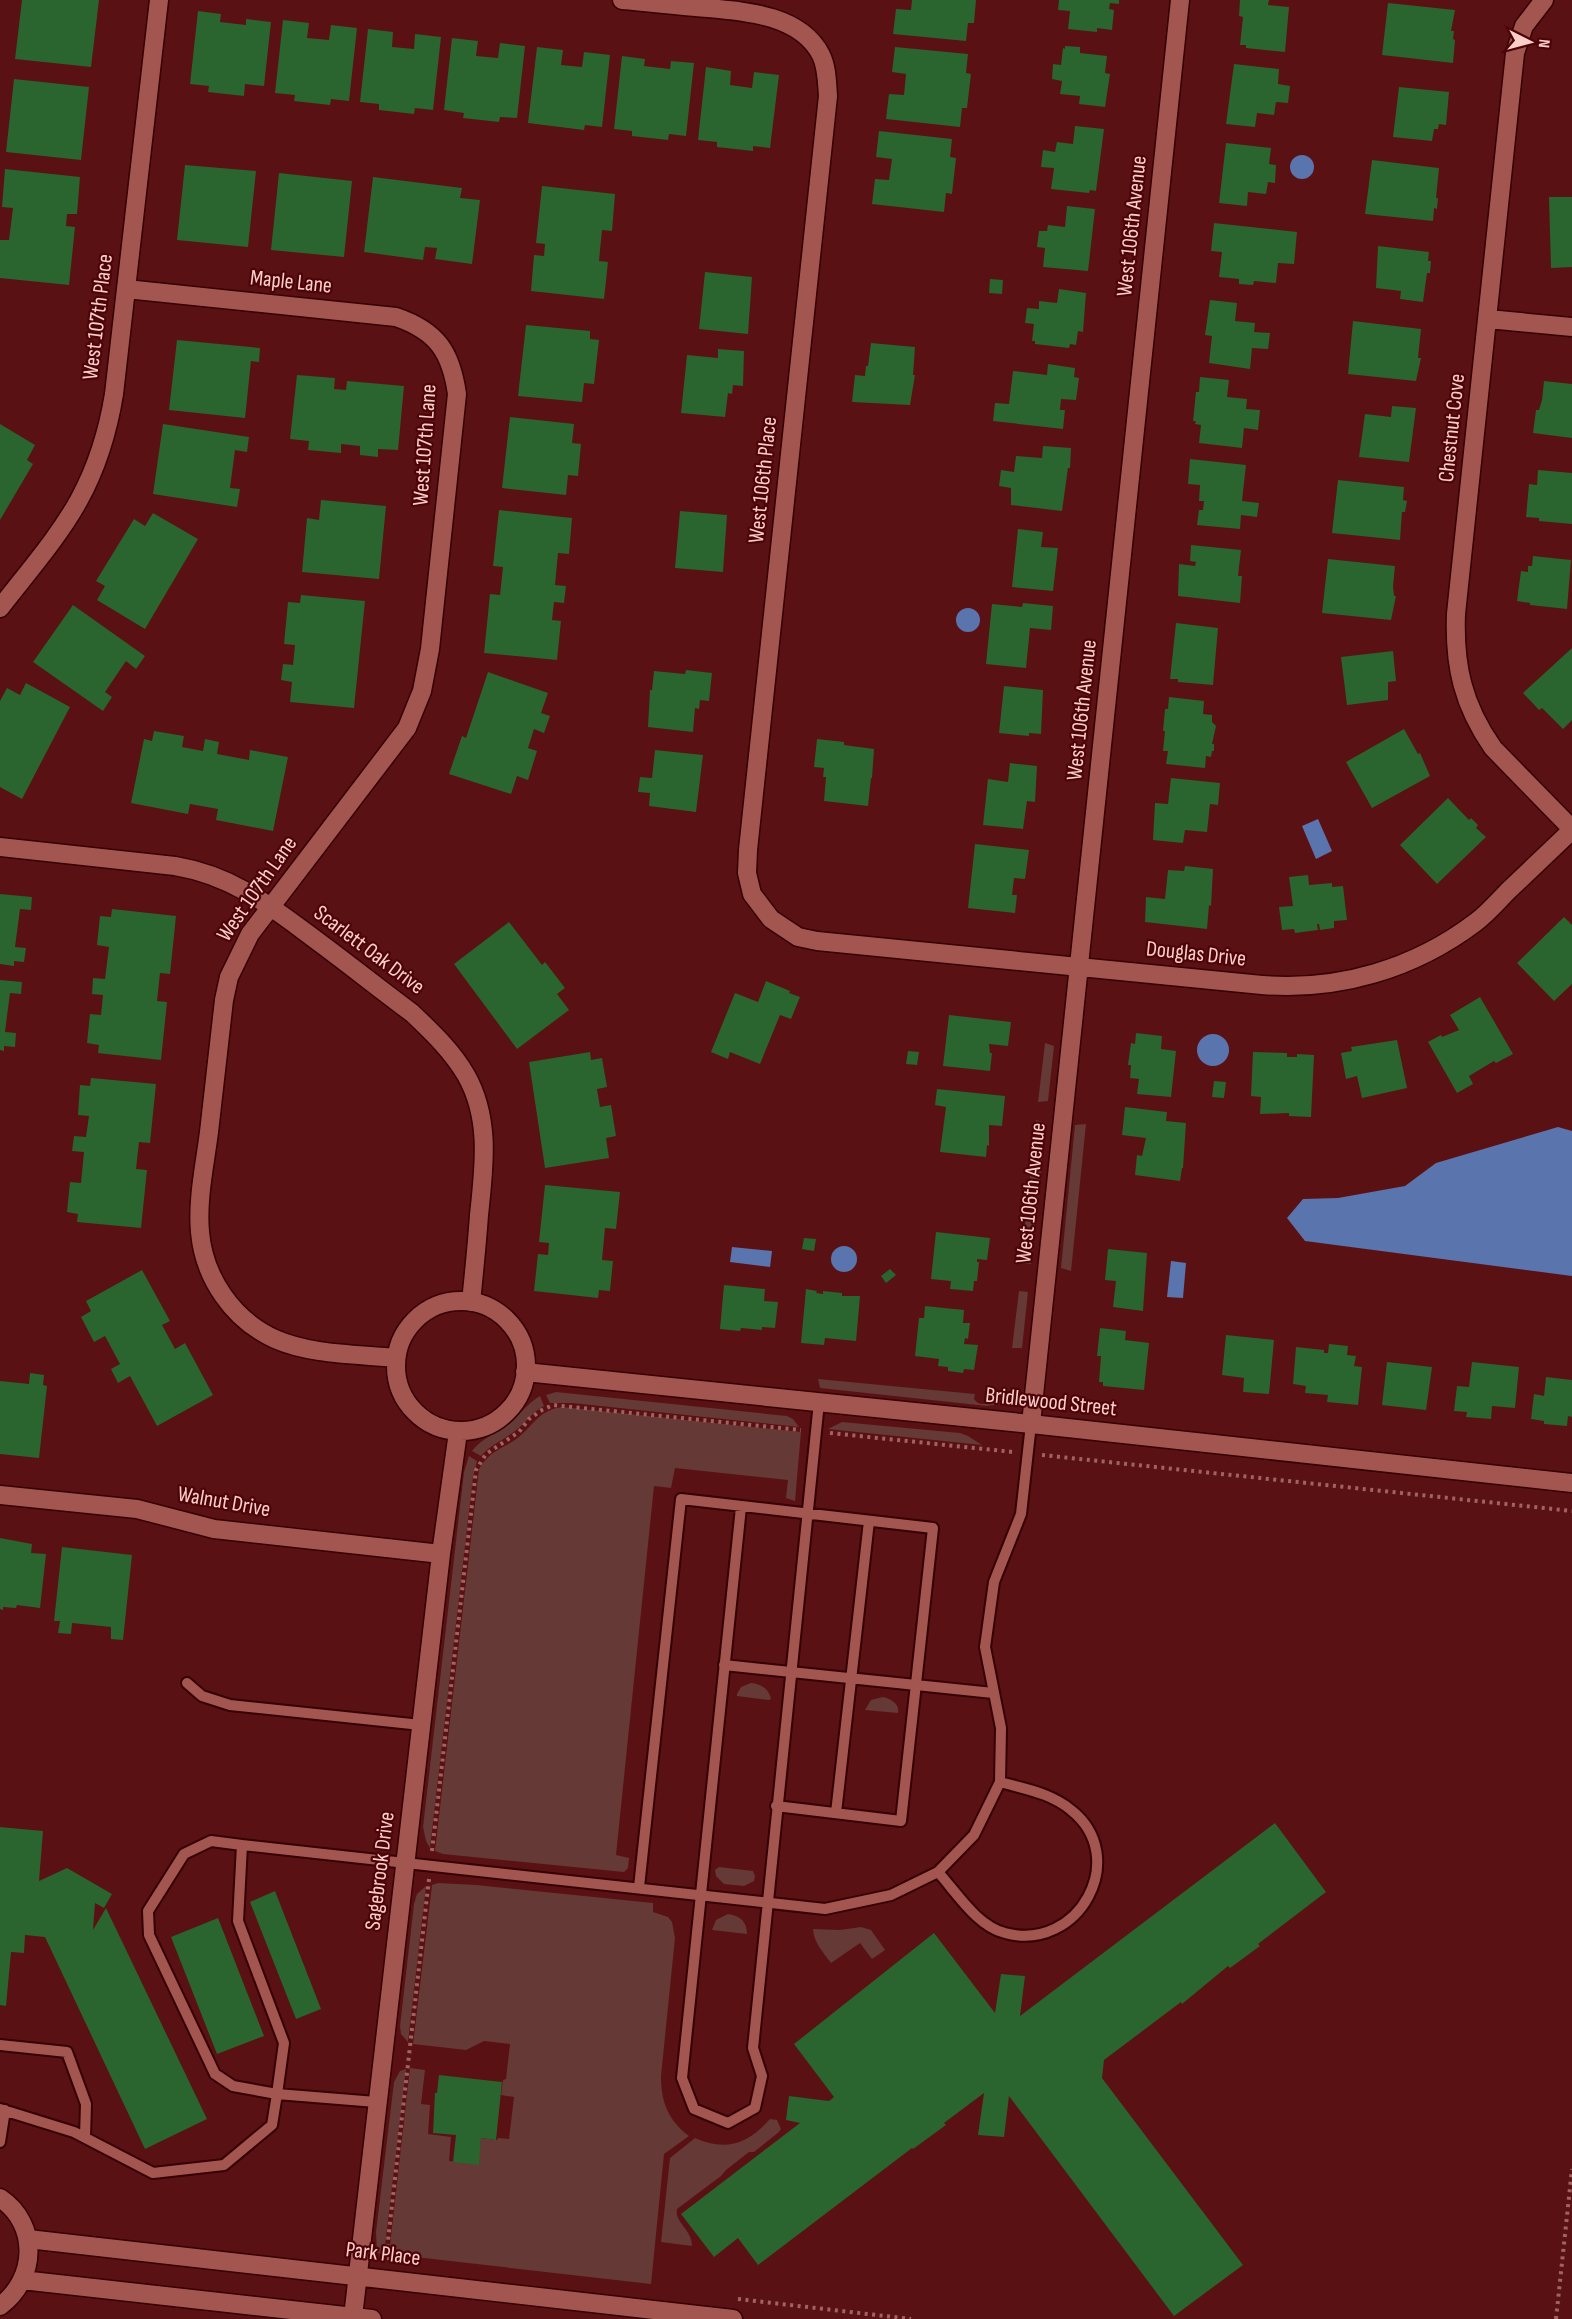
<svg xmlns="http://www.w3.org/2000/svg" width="1572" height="2319" viewBox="0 0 1572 2319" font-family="'Sofia Sans Condensed',sans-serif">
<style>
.green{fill:#643936}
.water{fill:#5a74ad}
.building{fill:#2a642e}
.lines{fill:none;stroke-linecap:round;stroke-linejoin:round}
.lane-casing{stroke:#350104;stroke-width:14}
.street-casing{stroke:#350104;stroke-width:21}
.path{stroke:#a06362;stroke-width:4;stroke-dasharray:3 4.5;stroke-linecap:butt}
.lane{stroke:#a35550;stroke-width:10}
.street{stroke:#a35550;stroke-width:18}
.labels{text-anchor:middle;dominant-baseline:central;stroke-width:4.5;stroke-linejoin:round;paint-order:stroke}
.street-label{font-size:22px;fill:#fdcfcb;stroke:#4d0409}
</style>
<rect width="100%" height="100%" fill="#5a1113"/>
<!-- green -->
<path class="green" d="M1045,1043l9,3 -6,55 -10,1z
M1036,1120l10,3 -15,141 -10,-1z
M1086,1124l-15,147 -10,-3 14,-143z
M1019,1291l9,1 -6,56h-10z
M818,1379l157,15 -1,5c4,5 7,6 13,4l3,-7 12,2v6l-15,2 -167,-18z
M556,1392l231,24 6,3 6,8 -227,-24h-22l-4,-8z
M540,1396l4,10c-12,6 -18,17 -29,25 -11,9 -25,14 -34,25l-9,-5c10,-14 27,-18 39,-29 10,-9 17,-19 29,-26z
M562,1407l239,25 -6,69 -9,-3 2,-18 -113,-12 -4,20 -17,-2 -38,369 13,3 -1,10 -4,4 -181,-18 -8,-3 44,-382c13,-21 24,-19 41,-33 15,-13 20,-26 42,-29z
M842,1422l118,11 8,3 14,9 -154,-16z
M469,1456l8,5 -4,16 -43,371 -4,-7 -3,-14 41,-355z
M751,1683c10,1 18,6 20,16l-2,1 -32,-4v-2l4,-7z
M883,1697c8,2 17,7 15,16l-33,-3 6,-10z
M719,1867l34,4 2,5 -1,5 -10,5 -20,-2 -8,-8 -1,-6z
M438,1883l38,2 177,18v9l15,5 4,5 3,16 -14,138c0,26 7,44 28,60l-25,18 -13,130 -262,-30 21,-186 15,2 -4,34 9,1 -2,29 23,3 -2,24 29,3 3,-26 16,2 1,-2 11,1 5,-42 -13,-2 2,-15 3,-1 4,-35 -26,-3 -18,9 -53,-6 19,-159z
M426,1886l-18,156 -7,-8 -1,-8 14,-122 3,-10z
M728,1914c13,2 19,8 19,20l-35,-4 4,-10z
M861,1927l10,3 14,20 -13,9 -12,-16 -29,20c-8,-11 -17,-20 -18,-34l27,1z
M406,2069l-22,185 -7,-1 -1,-21 18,-150 6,-11z
M770,2119l7,1 4,9 -2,3 -25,20h-5l-23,18 -5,6 -44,33c-3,13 15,20 15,37l-31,-4 9,-84 25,-20c31,14 54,5 75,-19z"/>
<!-- water -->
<path class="water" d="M1290 167a12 12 0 1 1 24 0a12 12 0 1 1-24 0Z
M956 620a12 12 0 1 1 24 0a12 12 0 1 1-24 0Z
M1318,819l14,32 -16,8 -14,-33z
M1197 1050a16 16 0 1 1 32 0a16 16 0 1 1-32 0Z
M1558,1127l14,4v145l-267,-35 -18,-23 16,-19 35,-1 67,-12 31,-23z
M831 1259a13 13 0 1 1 26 0a13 13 0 1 1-26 0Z
M732,1247l40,4 -2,16 -40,-5z
M1171,1261l15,2 -3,35 -16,-1z"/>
<!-- building -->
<path class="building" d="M22,0h77l-8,67 -76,-8z
M912,0h64l-2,23h-6l-2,18 -73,-7 3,-25 15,1z
M1059,0h60v4l-9,-1 -1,6 5,1 -2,20 -15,-2v4l-29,-3 2,-18 -12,-1z
M1240,0h29l-1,5 21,2 -4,45 -39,-4v-3h-6l3,-28 -4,-1z
M1388,3l67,7 -4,21h3l-1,8 2,1 -2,23 -71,-8z
M198,11l23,3 -1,8 26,3v-6l25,3 -7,64 -19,-2 -1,12 -36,-4 1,-6 -19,-2z
M283,20l26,3 -2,15 22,2 2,-15 26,3 -8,73 -18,-2 -1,6 -36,-4 1,-6 -20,-2z
M368,29l25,3 -1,15 22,2 1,-15 26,3 -8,73 -18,-2 -1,6 -35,-4v-6l-19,-2z
M452,38l26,3 -2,15 22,2 2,-15 25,3 -8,72 -17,-1 -1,5 -36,-4 1,-5 -20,-3z
M1065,46l15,1v6l27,3 -2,17 5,1 -5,33 -26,-3 1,-8 -20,-2 2,-13 -10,-2 1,-15 8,1 2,-17 2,1z
M537,47l26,3 -2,15 21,2 2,-15 26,3 -8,72 -17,-2 -1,5 -56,-7z
M895,47l73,7 -2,19 5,1 -4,34h-5l-2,19 -74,-8 3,-25 15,1 2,-21 -14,-2z
M622,56l23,3 -1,7 26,3 1,-8 23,2 -8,73 -17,-2 -1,6 -36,-4v-5l-18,-2z
M1234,64l45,5 -1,15 12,2 -2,17 -12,-1 -2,13 -17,-2 -2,14 -29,-3z
M706,67l25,4 -1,14 22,3 2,-16 25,3 -9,73 -17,-2v5l-36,-4v-5l-19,-2z
M14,79l75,8 -8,73 -75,-8z
M1399,87l50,5 -3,33 -7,-1 -1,5h-4l-2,12 -39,-4z
M1075,126l29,3 -8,62 -6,-1 -1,3 -38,-4 3,-21 -13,-1 2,-17 12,2 2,-10 16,2z
M879,131l73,8 -2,18 6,1 -4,36 -6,-1 -2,19 -72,-8 3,-25 14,1 3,-21 -16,-2z
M1226,143l45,5 -2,16 7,1 -1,18 -7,-1 -2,12 -18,-2 -1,14 -28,-3z
M1372,160l67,8 -3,30h2l-1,11 -3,-1 -1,13 -68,-7z
M185,165l71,6 -8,76 -71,-7z
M5,169l75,8 -3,37h-10l-1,12 9,1 -6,58 -69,-7v-38h9l4,-32 -11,-1z
M279,173l73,8 -8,76 -73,-7z
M373,177l89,11 -2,10 20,2 -8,64 -37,-5 2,-11 -12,-1 -2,13 -59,-8z
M542,186l73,8 -3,37 -10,-1 -3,31 9,1 -4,37 -73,-8 3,-36 10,1 1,-12 -9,-1z
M1549,197h23v70l-21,1z
M1067,206l28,3 -7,62 -45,-4 2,-19 -8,-1 2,-16h8l1,-6 17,2z
M1214,223l83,9 -3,32 -16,-1 -2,20 -22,-2 -1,4 -14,-1v-5l-20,-2 3,-25 -11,-1z
M1378,246l51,6 -1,9h3l-1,12h-3l-4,29 -23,-3 1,-8 -25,-3z
M705,272l47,5 -4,57 -49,-5z
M990,279l13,1 -1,14 -13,-1z
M1059,289l27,4 -3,39 -5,-1 -2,14 -6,-1 -1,4 -34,-4v-3h-3l2,-17 -9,-1 2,-15 12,1v-8l18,2z
M1210,300l27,3 -2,18 20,2 -1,9 16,1 -2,16 -16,-1 -2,21 -41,-6 3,-27 -7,-1z
M1353,321l68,8 -3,29h3l-5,23 -68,-7z
M526,325l64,6v8l9,1 -5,44 -10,-1 -2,19 -64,-6z
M177,340l83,8 -1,14 -8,-1 -6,57 -76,-8z
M871,343l44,4 -2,28h2l-5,30 -58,-3 3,-27 10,1 1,-10h2z
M718,349l26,2 -1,35 -10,-1 -1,9 -4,-1 -3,24 -44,-4 6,-58 31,3z
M1048,364l27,4 -1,9 5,1 -3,22 -15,-1 -1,11h5l-2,19 -70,-8 2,-18 14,1 4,-33 34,4z
M297,375l38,3 -1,11 12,1 1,-9 57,5 -6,64 -20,-1v8l-18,-2v-9l-19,-2v9l-33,-3 1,-9 -19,-2z
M1200,377l29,3 -2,17 20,2 -1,10 14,1 -2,20 -14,-2 -2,20 -43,-5 2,-18 -6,-1 1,-3h-3l3,-29h3z
M1544,381l28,3v54l-39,-5 3,-23h3l3,-10z
M1392,406l24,2 -7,54 -50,-5 6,-43 26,3z
M510,417l64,7 -2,19 9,1 -3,32 -10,-1 -2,20 -64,-7z
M0,424l35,21 -8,15 6,4 -33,56z
M163,424l86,13 -2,15 -12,-2 -5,38 10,1 -3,18 -84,-13z
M1043,446l28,2 -1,20h-2l-6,43 -51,-6v-17l-12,-2 2,-16 13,2 2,-16 26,2z
M1190,459l56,6 -4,36 17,2 -2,14 -16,-2 -1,14 -43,-4 2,-15h4l1,-9h-5l1,-16 -12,-1z
M1538,470l34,3v51l-33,-3v-3l-13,-1 3,-33 8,1z
M1338,480l66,7 -1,13 4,1 -2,11h-3l-2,28 -68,-7z
M321,500l65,6 -7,73 -77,-7 5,-54 12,2z
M499,510l73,8 -3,36 -11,-1 -3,32 11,1 -2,17 -10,-1 -2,18 9,1 -4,39 -73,-7 6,-59 10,1 3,-28 -10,-1z
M680,511l47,4 -4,57 -48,-4z
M153,513l45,26 -53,90 -48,-29 8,-14 -9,-5 38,-62 11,7z
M1018,529l25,3 -2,15 17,1 -5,43 -41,-4z
M1191,545l50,5 -3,26h4l-2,27 -62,-7 1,-32 16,2 1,-4 -6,-1z
M1533,556l38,4 -4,49 -37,-4v-2l-13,-2 4,-30 7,1v-6h4z
M1328,559l67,7 -2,20 1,10h2l-5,24 -69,-7z
M301,595l64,6 -11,107 -64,-6 2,-20 -11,-2 2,-16 10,1 2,-20 -11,-1 4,-42 12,1z
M1023,603l30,3 -2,24 -21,-2 -4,40 -40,-4 6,-60 30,3z
M73,605l72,51 -9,13 -10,-8 -21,31 7,5 -9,14 -70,-49z
M1176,623l42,5 -5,57 -35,-3v-3h-8z
M1572,648v72l-9,9 -21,-21 -3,2 -16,-17z
M1393,651l3,30 -8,1v18l-41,5 -6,-48z
M686,670l26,3 -3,28 -9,-1 -1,9 -4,-1 -2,24 -45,-5 2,-37h2l2,-19 31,3z
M488,672l60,21 -7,20 9,3 -6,17 -10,-4 -6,19 9,3 -9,29 -11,-4 -6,18 -62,-20 13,-38 4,2z
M26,683l44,24 -48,92 -22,-12v-86l7,-13 13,7z
M1004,686l39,4 -2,44 -12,-1v3l-30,-3z
M1169,697l35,4 -1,13 9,1v7l4,4 -4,18h2v7h-2l-1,6 -5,-1 -1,12 -39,-4 2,-13h-5l2,-20h-2l2,-22h3z
M1404,729l14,25 2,-1 10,23 -58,32 -26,-46z
M154,731l30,5 -2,11 21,4 2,-12 14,3 -2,12 32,6 1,-10 38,7 -15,74 -57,-11 2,-11 -28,-5 -2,10 -57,-11 13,-64 8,2z
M817,739l27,3v3l30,4 -2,29h-1l-3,28 -44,-5 2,-24h-3l1,-9 -10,-1z
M655,750l48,5 -7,57 -47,-6 1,-13 -12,-1 2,-15 12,1z
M1010,763l27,3 -2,36 -8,-1 -4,28 -40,-4 5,-46 20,3z
M1171,778l49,5 -2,22 -8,-1 -3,28 -22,-2 -2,13 -30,-3 2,-37 13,1z
M1448,798l21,22 2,-2 7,7 -2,3 10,9 -49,47 -37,-39z
M975,844l54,6 -4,29 -11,-1 -2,17h5l-2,18 -47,-5z
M1185,866l28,3 -2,37 -2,-1 -2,24 -62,-7 1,-25 19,2 3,-29 16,1z
M1308,875l1,10 23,-2v4l11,-1 4,34 -13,1v7l-14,2 -1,-6h-2l1,6 -23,3 -1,-4 -12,1 -3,-23 14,-1 -4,-29z
M0,894l32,3 -1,13 -11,-1 -5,38 11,1 -2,14 -10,-1v5l-14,-2z
M112,909l64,7 -6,58 -10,-1 -3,28 10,1 -6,58 -63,-7 1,-8 -12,-2 3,-29 11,1 2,-20 -11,-1 1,-16 12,1 4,-32 -12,-2 3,-29 11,1z
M1564,917l8,8v59l-18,17 -37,-38z
M509,922l33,43 3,-3 20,26 -8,6 12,16 -52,39 -63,-85z
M0,980l22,2 -1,12 -11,-1 -3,23 -2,16 11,1 -1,14 -11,-1v5l-4,-1z
M766,981l24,10 -1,2 11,4 -9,22 -11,-4 -20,49 -30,-12 -2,7 -17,-7 24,-59 23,9z
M1480,997l33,57 -17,9 -2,-2 -25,15 4,8 -16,9 -29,-51 13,-7 1,2 17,-7 -9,-15z
M949,1015l62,7 -3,24 -19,-2 1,9h2l-2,18 -47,-5z
M1136,1033l26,3 -1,13 15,2 -5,46 -34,-3 2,-15 -9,-1 1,-13h-3l3,-22 4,1z
M1397,1040l10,48 -45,10 -5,-22 -11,3 -5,-26 11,-2 -1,-4z
M908,1051l11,1 -2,13 -11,-1z
M590,1052l1,8 11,-2 5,29 -10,2 3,18 11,-2 5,31 -10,2 3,20 -64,10 -16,-106z
M1253,1052l34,1v4h10v-3l17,1 -3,62 -22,-1v-3l-29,1 1,-17 -10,-1z
M91,1078l65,6 -6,59 -11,-1 -3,27 11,1 -6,58 -64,-6 1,-8 -11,-2 3,-30 11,1 3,-31 -12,-1 2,-15 12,1 3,-21 -11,-1 2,-30 10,1z
M1214,1081l12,1 -2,16 -12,-1z
M937,1089l68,7 -3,30 -13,-1v21l-2,-1 -1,12 -46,-5 6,-45 -11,-2z
M1125,1107l42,5 -1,9 20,2 -3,45h-1l-2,13 -45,-6 2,-20 5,1 4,-18 -24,-3z
M545,1185l75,7 -4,37 -11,-1 -3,32 11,1 -3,30 -11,-1 -1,8 -64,-7 4,-37 10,1 1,-12 -10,-1z
M936,1232l54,6 -3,22 -10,-1v3h2l-2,19h-3l-1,10 -23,-2 1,-8 -20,-2z
M804,1238l12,1 -2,12 -12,-2z
M1108,1249l39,4 -4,58 -30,-4 3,-26 -11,-1z
M890,1269l6,6 -10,8 -5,-7z
M142,1270l28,51 -8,4 13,24 10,-6 28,52 -56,31 -27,-50 -12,7 -7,-14 9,-5 -15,-28 -11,6 -13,-25 10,-6 -5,-10z
M724,1285l41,4 -1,12 14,1 -3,26 -13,-1v3l-21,-2 -1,3 -20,-2z
M806,1289l11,2 -1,2 7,1v-3l19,2v3h18l-4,45 -31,-3 -1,7 -23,-2z
M925,1306l39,4 -1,13h7l-2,16 -3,-1 -1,6 14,1 -4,25 -10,-1 -1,4 -15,-2v-4l-10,-1 1,-7 -24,-3 4,-38h5z
M1100,1328l26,3 -1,9 24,3 -5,47 -41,-4v-4h-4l2,-26h-4z
M1226,1335l48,5 -5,54 -26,-2 1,-14 -22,-3z
M1329,1344l19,2 -1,9 9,1 -2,10 8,1 -4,38 -31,-3 1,-7 -23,-2 1,-7 -13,-2 3,-37 28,3v3h4z
M1387,1362l45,5 -6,43 -44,-5z
M1472,1362l47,5 -4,41 -23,-2 -1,13 -25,-2 1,-5 -13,-1 3,-25 12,1z
M30,1373l14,2 -1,10 4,1 -8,72 -39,-4v-73l29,3z
M1546,1377l26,3v37l-4,-1 -1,10 -23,-2v-3l-13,-2 3,-25 10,2z
M0,1538l32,6 -1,9 15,1 -6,54 -23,-3 -1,3 -13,-1v3l-3,-1z
M62,1547l70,8 -9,85 -12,-1v-12l-39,-4 -1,11 -13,-1 2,-12h-6z
M1275,1823l51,69 -68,52 2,2 -30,22 -2,-2 -46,38 -1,-2 -77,58 -2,18 141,187 -69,51 -165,-220 -5,41 -26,-2 6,-42 -40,30 2,2 -33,24 -1,-1 -154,117 -20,-27 -24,19 -33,-43 119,-91 -14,-3 3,-24 40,5 5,-4 -40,-53 140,-111 61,80 6,-39 24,2 -5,40z
M0,1827l43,4 -4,50 28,-13 45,26 -8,14 -9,-5 -2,27 13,-22 101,211 -62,30 -100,-212 -20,-2 -1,18 -13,-1 -5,54 -6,-1z
M275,1891l46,118 -25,10 -46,-117z
M218,1918l46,118 -47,18 -46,-117z
M439,2075l63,7 -6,58 -15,-2 -2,27 -26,-3 3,-27 -23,-2 2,-40h2z"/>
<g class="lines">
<!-- lane casing -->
<g class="lane-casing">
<path id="lane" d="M741,1507l-59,571 12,31 34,14 27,-15 7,-32 -9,-28 66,-646
M724,1665l269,28
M187,1683l15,13 28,9 191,20
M836,1813l33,-292
M242,1845l-31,-4 -27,13 -36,57 1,24 66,139 18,12 44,8 7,-51 -46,-122 4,-76 583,64 66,-14 47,-23 36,-37 26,-53 1,-54 -16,-81 9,-65 27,-68 10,-90
M938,1872c19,21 39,54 67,61 74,20 126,-76 66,-123 -20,-17 -46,-21 -71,-28
M639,1887l42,-388 252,29 -32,293 -125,-15
M0,2045l67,7 19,52 -1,33
M0,2109l74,23 79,41 71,-8 48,-40 5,-31 99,8
M0,2142l5,-32"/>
</g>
<!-- street casing -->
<g class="street-casing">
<path id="street" d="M622,0c25,2 50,5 74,7 42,4 103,5 125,48 6,12 6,28 7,41l-80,754 -1,23 5,21 19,25 27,18 19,4 445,44c77,6 152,-16 214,-63 12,-9 22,-21 33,-32 21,-20 42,-40 63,-60
M1544,0l-20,26 -9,27 -59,561c-2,52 7,91 37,134l79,81
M126,289l270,28c41,14 55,35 61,77l-27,255 -8,42 -15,37 -157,206 -21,43 -5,23c-5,44 -10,88 -15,132 -4,32 -12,67 -9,100 4,46 33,88 75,107 36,16 82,15 121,19
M1488,319l84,8
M0,608c27,-35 58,-70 79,-108 18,-33 29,-69 35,-106l45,-394
M0,847l175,19c60,10 98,42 145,77 31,23 61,47 92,70 20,19 40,38 54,62 25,44 18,92 13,140 -2,29 -5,58 -8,87
M396 1366a65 65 0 1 1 130 0a65 65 0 1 1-130 0Z
M525,1372l506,52 541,59
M1031,1424l149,-1424
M0,1495l137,14 77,20 227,25
M0,2198c39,26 37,81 0,108
M28,2239l705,80
M22,2280l350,39
M353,2317l88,-763 17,-122"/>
</g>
<!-- path -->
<path class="path" d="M830,1433l183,19
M1042,1455l530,56
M432,1851l44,-381 10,-16 33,-22 10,-13 13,-9 11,-5 248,25
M390,2258h-4l43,-379
M738,2299l173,20
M1556,2319l16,-150"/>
<!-- lane -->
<use href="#lane" class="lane"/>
<!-- street -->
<use href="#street" class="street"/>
</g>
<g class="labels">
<!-- street labels -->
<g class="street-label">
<text transform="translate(1132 226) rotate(-84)">West 106th Avenue</text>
<text transform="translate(291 282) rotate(6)">Maple Lane</text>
<text transform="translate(98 317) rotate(-83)">West 107th Place</text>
<text transform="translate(1452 428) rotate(-84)">Chestnut Cove</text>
<text transform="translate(425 445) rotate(-86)">West 107th Lane</text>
<text transform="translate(763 480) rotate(-84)">West 106th Place</text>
<text transform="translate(1082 710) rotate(-84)">West 106th Avenue</text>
<text transform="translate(257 889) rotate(-55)">West 107th Lane</text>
<text transform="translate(369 950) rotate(37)">Scarlett Oak Drive</text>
<text transform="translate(1196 954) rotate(6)">Douglas Drive</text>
<text transform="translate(1031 1193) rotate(-84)">West 106th Avenue</text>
<text transform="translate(1051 1402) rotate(6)">Bridlewood Street</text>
<text transform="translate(224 1502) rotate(10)">Walnut Drive</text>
<text transform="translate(380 1871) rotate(-83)">Sagebrook Drive</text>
<text transform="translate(383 2254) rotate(7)">Park Place</text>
</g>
</g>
<!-- north arrow -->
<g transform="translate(1530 42) rotate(96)" stroke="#4d0409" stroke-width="4.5" paint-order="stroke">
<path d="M0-4.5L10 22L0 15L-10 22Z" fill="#fdcfcb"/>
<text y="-9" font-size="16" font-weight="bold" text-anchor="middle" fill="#fdcfcb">N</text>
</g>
</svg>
